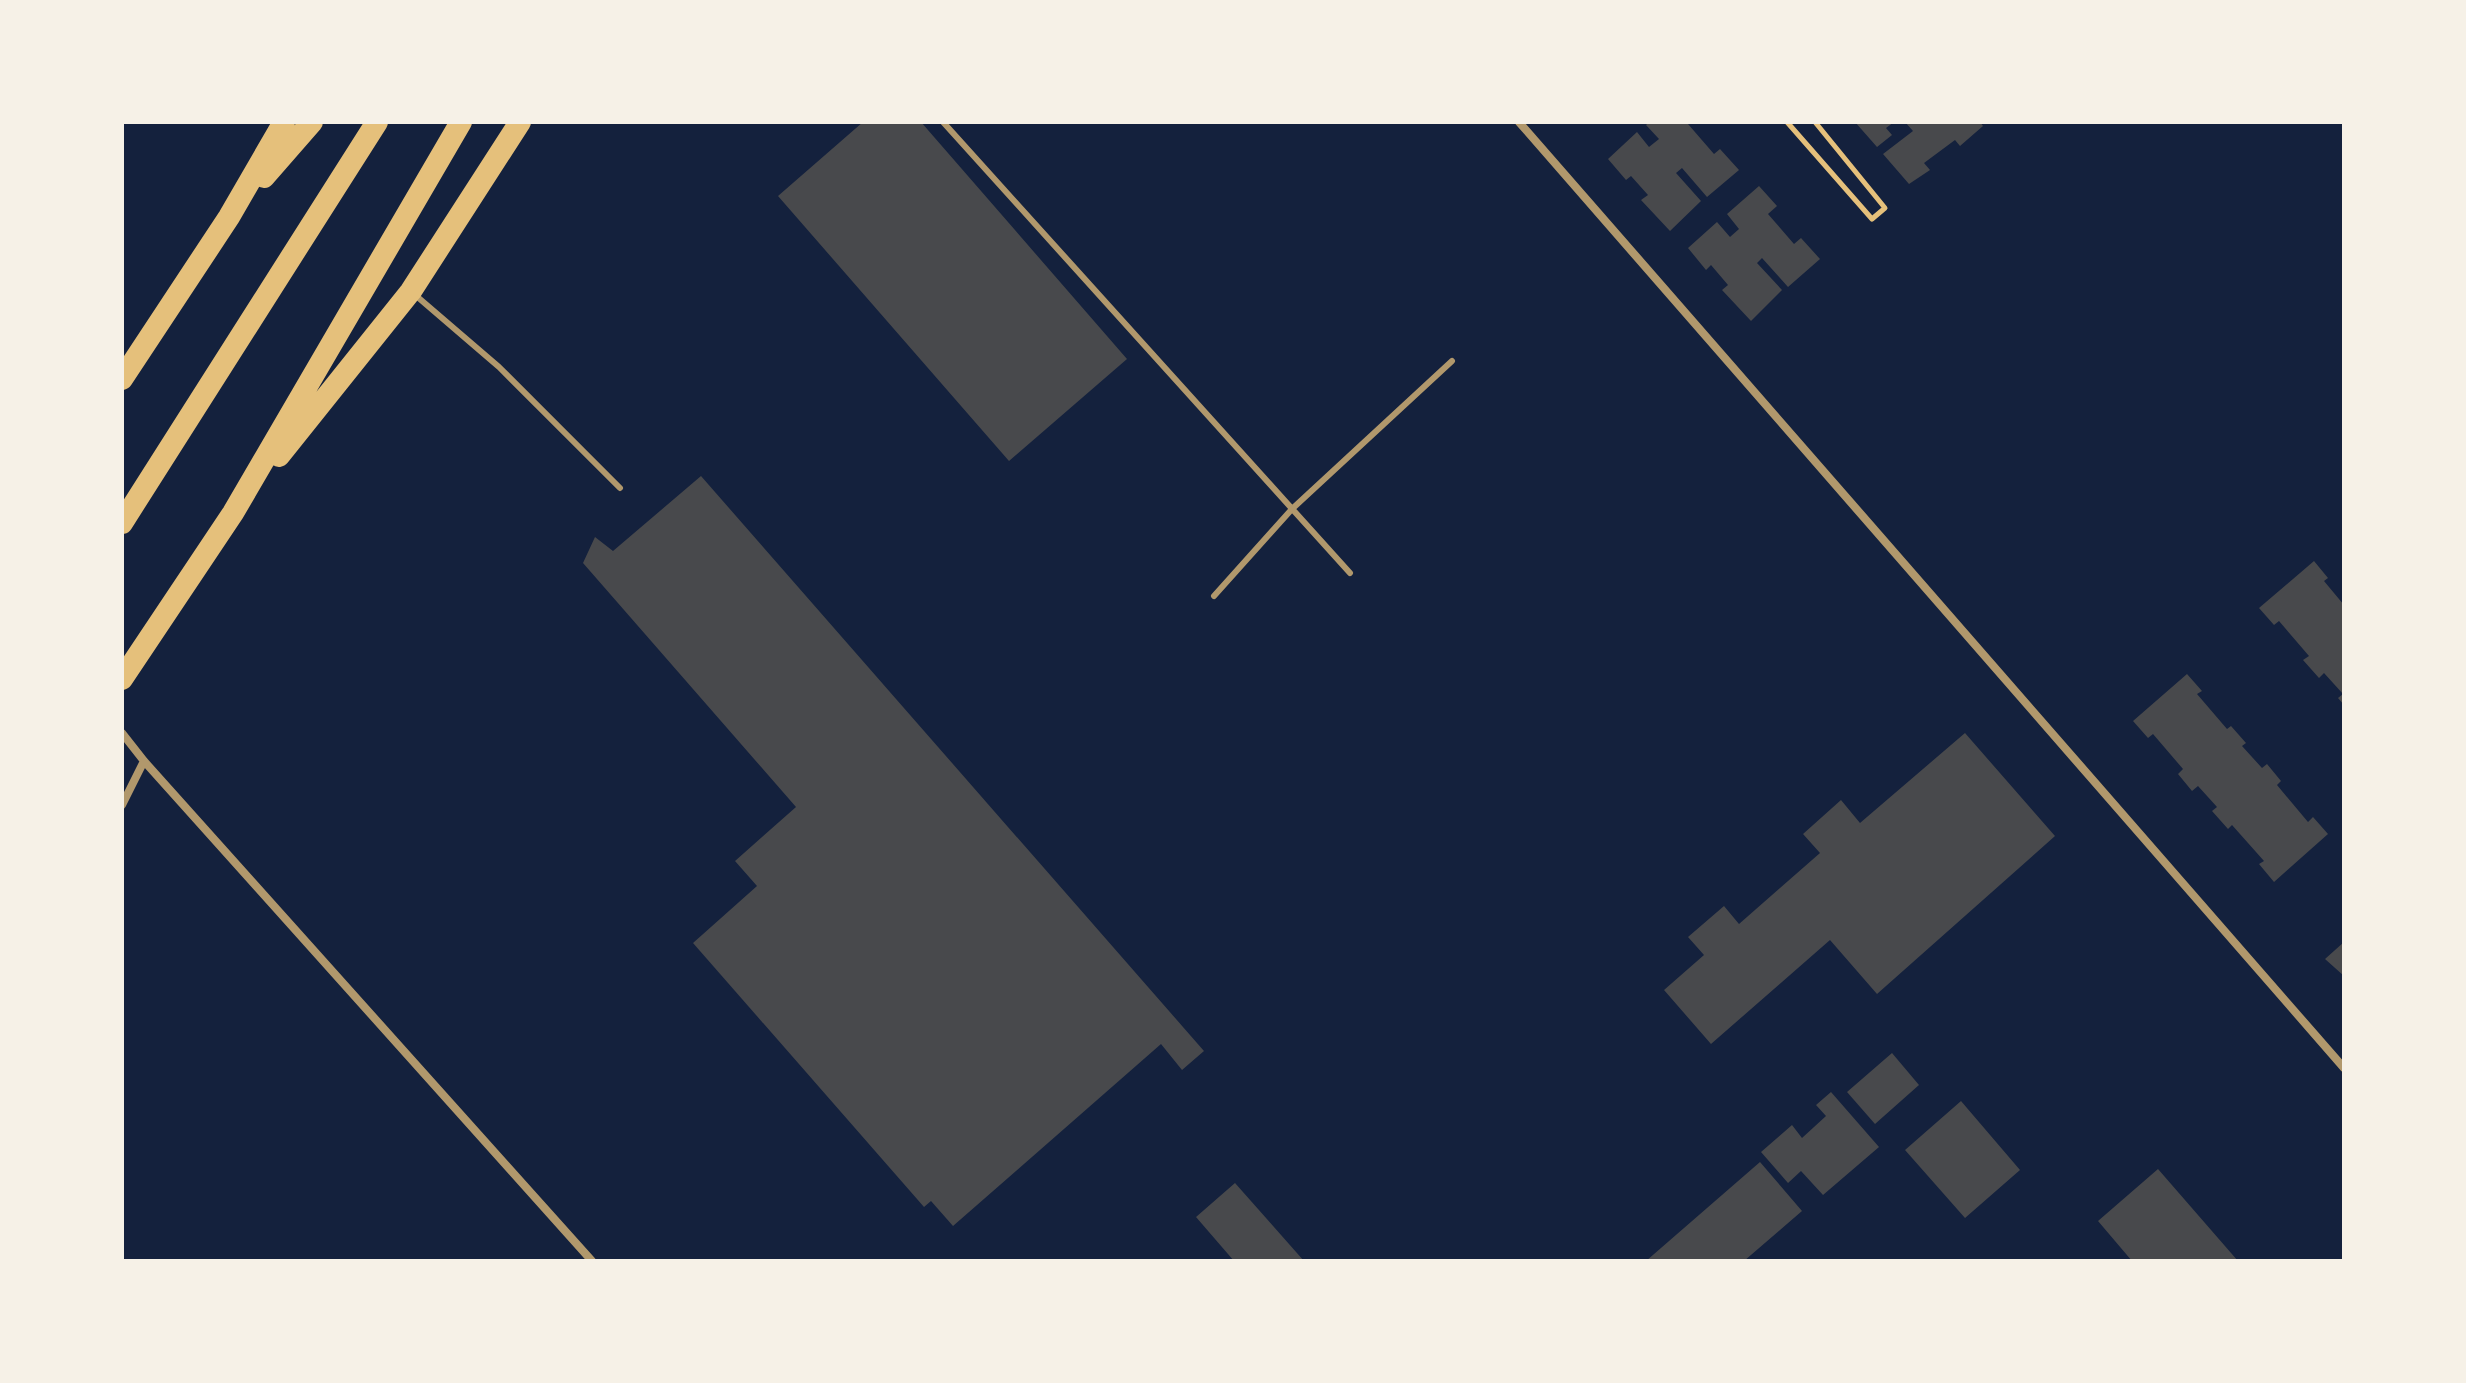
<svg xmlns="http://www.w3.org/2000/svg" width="2466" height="1383" viewBox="0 0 2466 1383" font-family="Karla,sans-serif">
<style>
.building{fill:#48494c}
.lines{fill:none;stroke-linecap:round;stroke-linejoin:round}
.path{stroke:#e5c07b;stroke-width:5}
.service{stroke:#b1986c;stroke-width:6}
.minor{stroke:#b1986c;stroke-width:8}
.trunk{stroke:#e5c07b;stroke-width:22}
</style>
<rect width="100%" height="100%" fill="#14213d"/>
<!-- building -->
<path class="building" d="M863,122h58l206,237 -118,102 -231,-265z
M1649,122h41l-2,2 26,30 6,-5 19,21 -32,27 -25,-29 -6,5 25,28 -31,30 -29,-31 7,-5 -17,-19 -5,4 -18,-21 29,-27 12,15 10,-8 -13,-14z
M1855,122h39l-8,6 6,7 -15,12z
M1905,122h75l3,4 -23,20 -5,-6 -31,23 6,7 -21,14 -26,-30 30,-23z
M1759,186l18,20 -9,8 26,30 7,-6 19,21 -32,28 -26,-29 -5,5 25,27 -31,31 -29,-31 6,-5 -17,-20 -5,5 -18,-22 29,-26 13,15 9,-8 -12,-15z
M701,476l503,575 -22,19 -21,-26 -208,182 -22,-25 -7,6 -231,-264 64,-57 -22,-25 61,-54 -213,-244 12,-26 18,14z
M2314,561l14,17 -4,3 20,24v100l-6,-7 5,-4 -19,-21 -5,5 -16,-18 6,-4 -30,-35 -5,4 -15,-17z
M2187,674l15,17 -5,3 30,35 4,-3 15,17 -4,3 20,22 5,-4 14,17 -4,4 31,37 5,-5 15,17 -54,48 -15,-18 5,-3 -32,-36 -4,4 -16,-18 5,-4 -19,-21 -6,5 -14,-17 5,-5 -30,-35 -5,4 -15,-17z
M1965,733l90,103 -178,158 -47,-54 -119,104 -47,-54 40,-35 -16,-18 36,-31 15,18 81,-71 -17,-19 38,-34 19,23z
M2344,942v34l-19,-17z
M1892,1053l27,32 -44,39 -28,-32z
M1831,1092l48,55 -56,48 -22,-24 -13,12 -27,-31 31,-27 10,13 24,-22 -10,-11z
M1961,1101l59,69 -55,48 -60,-68z
M1760,1162l42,49 -58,50h-98z
M2158,1169l80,92h-106l-34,-40z
M1235,1183l69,78h-70l-38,-44z"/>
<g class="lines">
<!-- path -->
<path class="path" d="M1787,122l85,97 13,-11 -70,-86"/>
<!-- service -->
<path class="service" d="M943,122l407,451
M414,294l85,73 121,121
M1214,596l78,-87 160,-148"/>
<!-- minor -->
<path class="minor" d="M1519,122l825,946
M122,733l22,28 448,500
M122,805l22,-44"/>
<!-- trunk -->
<path class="trunk" d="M264,177l48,-55
M122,379l107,-162 55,-95
M279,456l132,-165 109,-169
M122,523l255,-401
M122,679l111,-166 228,-391"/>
</g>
<!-- border -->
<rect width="2466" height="1383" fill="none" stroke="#f6f1e7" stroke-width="248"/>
</svg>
